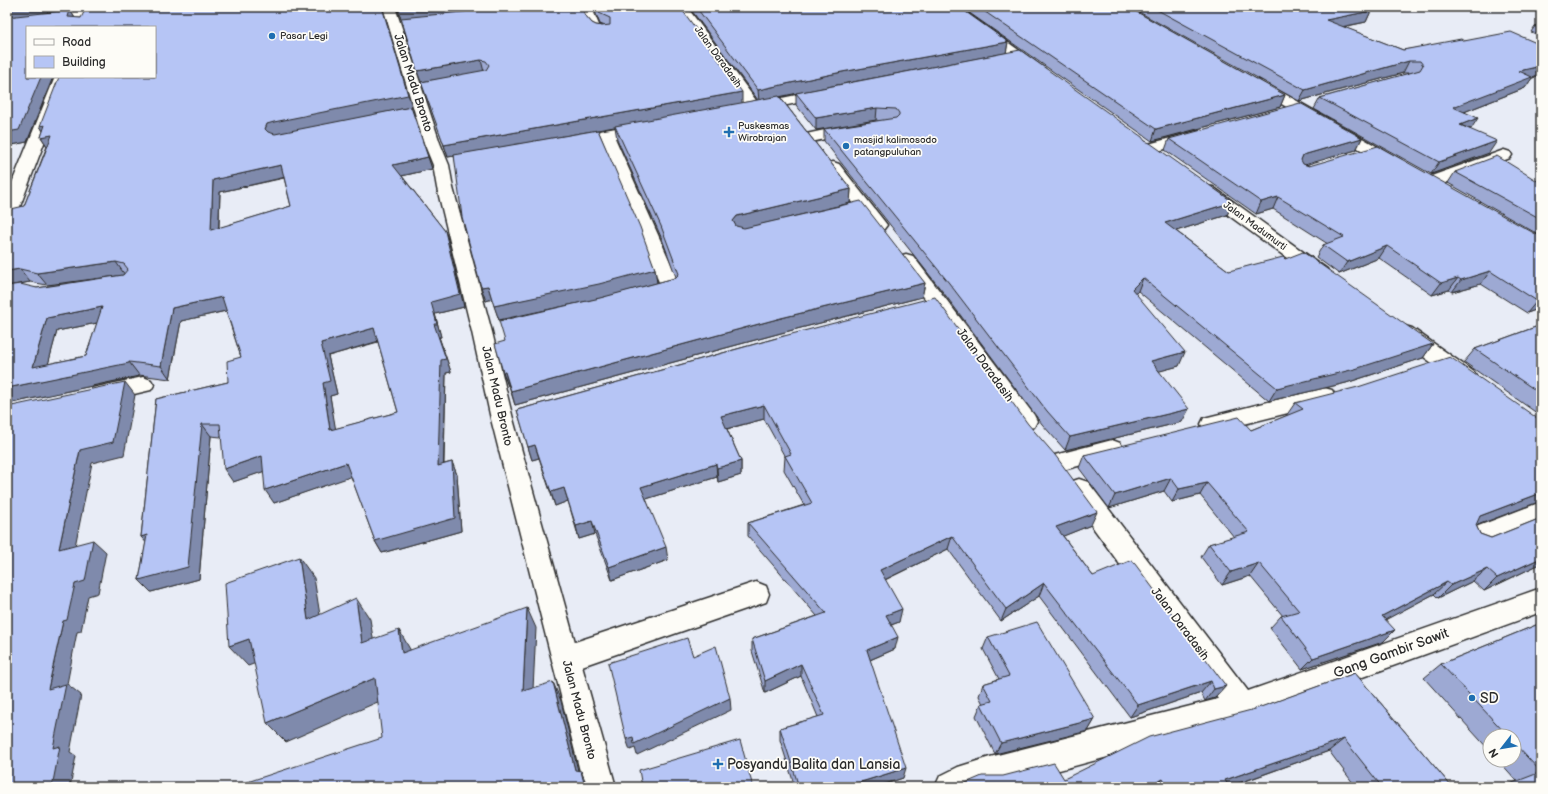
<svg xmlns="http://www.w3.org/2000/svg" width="1548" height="794" viewBox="0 0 1548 794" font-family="'Balsamiq Sans',sans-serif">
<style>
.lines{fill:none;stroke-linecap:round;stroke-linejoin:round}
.street-casing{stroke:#2b2b2b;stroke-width:3}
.secondary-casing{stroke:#2b2b2b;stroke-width:3}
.primary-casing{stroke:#2b2b2b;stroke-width:3}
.street{fill:#fdfcf7;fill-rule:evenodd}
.secondary{fill:#fdfcf7;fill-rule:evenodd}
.primary{fill:#fdfcf7;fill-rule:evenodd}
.wall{fill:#9da9d3;stroke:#2b2b2b;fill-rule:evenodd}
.shaded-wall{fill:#7f8aac;stroke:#2b2b2b}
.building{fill:#b6c5f5;stroke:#2b2b2b;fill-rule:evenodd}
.poi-dot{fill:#1f6fb2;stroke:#fdfcf7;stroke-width:1.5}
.labels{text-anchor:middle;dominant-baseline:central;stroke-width:3.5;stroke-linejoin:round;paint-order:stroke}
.far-poi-label{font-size:10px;fill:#2b2b2b;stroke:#fdfcf7;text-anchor:start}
.far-street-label{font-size:10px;fill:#2b2b2b;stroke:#fdfcf7}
.street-label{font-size:12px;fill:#2b2b2b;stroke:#fdfcf7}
.near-street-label{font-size:14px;fill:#2b2b2b;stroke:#fdfcf7}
.near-poi-label{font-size:14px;fill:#2b2b2b;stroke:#fdfcf7;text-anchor:start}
</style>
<rect width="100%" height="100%" fill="#e8ecf6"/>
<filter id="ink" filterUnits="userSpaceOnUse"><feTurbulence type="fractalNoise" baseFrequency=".025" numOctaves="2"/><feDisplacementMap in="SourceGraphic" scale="8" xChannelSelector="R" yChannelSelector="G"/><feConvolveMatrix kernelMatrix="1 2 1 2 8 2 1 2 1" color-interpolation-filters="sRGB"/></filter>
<g filter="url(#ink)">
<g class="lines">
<!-- street casing -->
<g class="street-casing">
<path id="street" d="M383,7h12l45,136 9,22 4,23 39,144 21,87 62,223 181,-60 10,4 3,8 -3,8 -184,64 34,121h-32l-93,-368 -19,-87 -35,-144 -4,-23 -9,-22z
M588,7h21l-2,3 -13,3 5,12 11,4 1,3 -1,3c-18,4 -23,-11 -29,-24l2,-3z
M675,7h12l71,96 67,-14 5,1 2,3 -2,3 -5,1 -70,15 -6,-1z
M55,77h14l-53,140 -3,4 -6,1v-27z
M1257,80l5,1 139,79 2,3 -2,3 -6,2 -6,-2 -137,-79 -2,-3 2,-3z
M645,123l5,2 3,3 -3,3 -35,7 64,144c0,15 -27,18 -38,15l-3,-4 3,-4 18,-5v-2l-58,-142 -31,6 -6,-2 -2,-3 2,-3 6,-2z
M853,124l5,2 3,3 -3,3 -47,10 -5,-2 -3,-3 3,-3z
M1197,131l5,2 3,3 -3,3 -55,15 -6,-2 -2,-3 2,-3z
M1504,150l6,2 2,3 -2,3 -75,29 -6,1 -6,-1 -2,-4 2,-4z
M833,162l6,2 45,57 3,4 -3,4 -6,1 -6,-1 -47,-62 2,-3z
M906,254l7,2 121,159 3,6 -3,6 -8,2 -8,-2 -121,-167 2,-4z
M143,377l8,3 3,5 -3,5 -51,12 -8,-2 -3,-6 3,-6z
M1324,388l8,2 3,6 -3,6 -120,30 -8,-2 -3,-6 3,-6z
M1112,440l8,3 4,6 -4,6 -61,16 -8,-3 -4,-6 4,-6z
M1079,479l9,3 160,209 293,-103v24l-299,109 -246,66h-61l5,-11 18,-9 32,-10 228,-58 -148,-203 -3,-7 3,-7z
M1541,502v21l-64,26 -9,-3 -4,-8 4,-8z"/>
</g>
<!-- secondary casing -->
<g class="secondary-casing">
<path id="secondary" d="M945,7h14l86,62 -2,3 -5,1 -5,-1z
M1207,186l6,1 114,82 2,4 -2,4 -7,2 -7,-2 -112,-82 -2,-4 2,-4z
M1405,326l7,2 62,44 3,5 -3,5 -8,3 -8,-3 -60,-44 -3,-5 3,-5z"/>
</g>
<!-- primary casing -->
<g class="primary-casing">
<path id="primary" d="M112,7h38l-2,3 -4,1 -137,16v-8z"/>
</g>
<!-- street -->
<use href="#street" class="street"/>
<!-- secondary -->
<use href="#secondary" class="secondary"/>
<!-- primary -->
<use href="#primary" class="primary"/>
</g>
<!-- wall -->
<path class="wall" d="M7,7h76l-2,2 -11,1 5,8h6l301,-11 30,100h-1l21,62 -30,7 43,55 4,12 15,64 -29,7 6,23h-2l12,35 -5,1 -2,91 8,-2 5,13 4,56 -79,22 -7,-12 -24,-65 -77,27 -10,-32 -31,11 -12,-45 -10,-1 -12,143 -48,13 -12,-12 7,-38 -5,-5 15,-138 72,-17 13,-25 -15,-46 -45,10 -11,58 -31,-4v1l-132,28v-118l30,2 83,-13 -73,10 -17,-3 -23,4 17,-80 23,-60 -6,-9 2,-6 -3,-5 115,-49 -128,-50v50h26l-26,65 -20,4zM284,178l7,28 -72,22 1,-36zM97,323l-11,33 -38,8 9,-33zM378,342l20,70 -63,17 -5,-33 7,-2 -9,-38z
M396,7h186l-1,1 4,7 7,8 4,2 6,1h3l-5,-2 -4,-10 -1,-7h85l62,96 16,-3 -69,-93h270l49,35 -2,11 -164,31 -35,7 338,50 88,61 -6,13 -51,16 53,40 204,73 -10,14 -77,25 -77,18 -131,-110 -3,2 44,73 -20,5 23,51 -117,28 -23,-26 -96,-128 -122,-155v-12l-8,1 -20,-25v-12l-16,4 71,92 -1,14 75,80 -3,14 -141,36 -266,72 -6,-19h-1l-5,-14 2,-31 95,-43 75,-20 1,-1 -14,-38 -45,-100 -2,-12 -17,3 57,139 2,14 -55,15 -103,22 -7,-21 -6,2 -32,-145 -6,1 -26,-75h-1l-20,-64zM876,120l4,1 -49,7z
M961,7h167l157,88 -5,12 -128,34z
M1130,7h231l10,4 -5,11 -23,5 60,23 61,-9 77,4v31l-9,2 -7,10 -61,24 6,18 19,23 -58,21 -117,-65 6,-11 91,-25h-8l-104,28z
M1541,25v11l-10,-4 4,-6z
M1362,138l-6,12 -51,14 236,73v71l-14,5 -46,-29 -29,8 -3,-2 -17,5 -53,-37 -40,16 -23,-17 7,-12 5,-1 -55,-35 -17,5 -91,-64 4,-11z
M1455,172l84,10 2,-1v55l-93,-53z
M1541,325v91l-77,-54 11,-13z
M784,336l307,189 -28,11 30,40 133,110 -11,12 -10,3 -4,-8 -71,24 -91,-121 -38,25 -53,-72 -63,31 14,42 -8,3 4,24 -25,11 33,118 -27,9h-81l-15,-47v-12l38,-11 -17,-41 -36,17 -13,-42v-12l65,-23 -69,-80v-13l56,-18 -20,-35 1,-13 -21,-38 -37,10 14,32v14l-23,7 -1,-5 -71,22 22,61 -56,20 -17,-46 -16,5 -11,-38 -13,5 -16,-48 -7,2 -15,-50z
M1295,403l246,18v80l-65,24 4,9 11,4 50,-20v47l-1,-1 -56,27 -11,-10 -35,17 -4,-4 -48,25 -3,23 -81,27 -32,-41 11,-12h2l-33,-40 -28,9 -21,-28 8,-13 25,-7 -34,-42 -28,7 -8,-11 -55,17 -30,-40 5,-13 167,-25 35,-14z
M1541,623v164l-24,-6 -19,-21h16v-24h-24v15l-66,-73 17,-14z
M988,637l107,82 -7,12 -93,23 -19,-38 5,-12h2l-4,-8 4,-12 16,-5 -16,-30z
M1355,673l97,114h-96l-27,-36 -100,36h-268v-2l103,-6z"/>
<!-- shaded-wall -->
<path class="shaded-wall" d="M7,7h76l-2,2 -11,1 6,10 -69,-3z
M382,7l30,100 -132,27 -9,7 -6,-12 2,-5z
M412,7h71l1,3 -83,9 -3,-10z
M1371,11l-5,11 -45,9 5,-11z
M1008,42l-2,11 -164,31 -83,17 -1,-11 84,-18z
M481,60l3,12 -63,10 -4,-11z
M1409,61l-6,12 -104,28 6,-11z
M1541,66v10l-9,2 -7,10 -79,31 7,-12 66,-36z
M41,77h12l-26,65 -20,4v-14z
M742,92v12l-294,53 -4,-12z
M1285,95l-5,12 -128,34 4,-12z
M877,108l-1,12 -60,10v-12z
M1478,118l-7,11 -11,-4z
M45,125l15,22 -11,2 -8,-12 5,-1 -6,-10z
M1362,138l-6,12 -58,17 5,-12z
M1497,141l-8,12 -58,21 8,-12z
M428,157l4,12 -35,8 -4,-12z
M281,165l5,12 -66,15 -2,51 -7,-13 2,-50z
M851,189l-1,14 -112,27 -5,-9 4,-5z
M1278,197l-5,12 -17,5 5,-12z
M1233,202l-6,13 -67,21 5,-13z
M445,231l4,12 15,64 -29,7 6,23h-2l12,35 -5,1 -3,106 -5,-13 -7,-164z
M1387,246l-8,12 -40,16 8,-12z
M116,262l9,13 -78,10 -10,-12z
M20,269l10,13 -23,4v-15z
M655,269l2,14 -55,15 -103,22 -5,-14z
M1490,271l-9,13 -29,8 9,-12z
M1143,278l-5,13 -11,11 5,-13z
M1458,278l-9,12 -17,5 9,-12z
M925,283l-3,14 -141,36 -266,72 -4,-14 270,-73z
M488,286l4,13 -6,2 -5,-14z
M222,297l8,13 -49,11 -11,58 -9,-13 11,-58z
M1541,299v9l-14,5 10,-12z
M102,307l10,13 -55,11 -13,49 -11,-13 14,-49z
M374,328l5,13 -51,15 9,38 -7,2 8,47 -8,-13 -7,-47 -2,-40z
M1433,344l-10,14 -77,25 -77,18 8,-13z
M1185,352l-6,14 -34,9 6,-14z
M129,362l10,13v1l-132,28v-16z
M503,372h2l4,14h-1z
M125,382l10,13 -11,60 -32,8 -20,98 -13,-12 21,-99z
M764,405v14l-42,11 -1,-14z
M1189,409l-7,13 -117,28 5,-13z
M202,424l9,12 -12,143 -48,13 -12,-12z
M535,445l4,13 -7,2 -4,-13z
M262,456l9,13 -38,13 -9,-13z
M741,461v14l-23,7 -1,-14z
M452,462l5,13 4,56 -79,22 -7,-12z
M346,463l7,13 -79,27 -9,-13z
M716,464l1,13 -74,23 -2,-13z
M1171,478l-7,13 -55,17 6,-13z
M1207,483l-7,12 -28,7 7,-13z
M564,488l4,13 -13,5 -4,-14z
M1541,493v8l-74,28 13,-13z
M1097,512l-6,13 -40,16 5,-14z
M592,521l3,13 -16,5 -3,-13z
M147,535l5,14 -11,-12z
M952,536l-4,13 -70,34 2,-13z
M93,540l13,12 -8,41 -10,3 -7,35 -4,1 -10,52 14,11 -11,57 6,4 -6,31h-18l1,-39 -5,-59 15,-68 12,-37z
M666,547l2,13 -56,20 -3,-13z
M299,557l15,21 10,62 -16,-20z
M1541,558v5l-1,1 -56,27 13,-13z
M1259,563l-9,13 -28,9 9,-13z
M1487,569l-14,12 -35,17 13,-13z
M1447,582l-13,12 -64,34 12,-12z
M1044,583l-5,13 -38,25 5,-12z
M356,598l14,21 7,44 -15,-20z
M527,608l9,20 -4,82 -9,-19z
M902,609l-3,13 -16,6 3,-13z
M399,630l12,21 -9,2z
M1395,630l-12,12 -81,27 11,-11z
M898,637l-3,12 -30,13 2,-12z
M249,639l18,20 -19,7 -19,-20z
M801,664v12l-36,17v-12z
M375,678l14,19 -103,45 -19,-19z
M1211,681l-10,12 -71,24 8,-12z
M553,682l8,19 21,86 -7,-17z
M1226,686l-11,12 -10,3 9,-12z
M730,698l1,12 -94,45 -2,-7 -5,2 -4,-11z
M1095,719l-7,12 -93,23 6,-11z
M1344,739l-15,12 -101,36 -3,-7z
M906,768l-3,10 -27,9h-31z
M581,771l7,16h-3z
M1163,779l-7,8h-8z"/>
<!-- building -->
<path class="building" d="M94,7h288l26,88 -134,27 -7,2 -2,5 3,3 7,2 136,-27 17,50 -35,8 52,66 15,63 -29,8 6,22h-3l12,35 -5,1 -3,106 14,-4 3,56 -80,23 -29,-78 -81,27 -3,-34 -38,13 -4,-45h-18l-14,143 -49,13 8,-45 -6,2 15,-138 72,-17 -1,-21 14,-4 -19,-60 -50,11 -11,58 -32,-4v1l-122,25v-102l13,-2 17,4 86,-13 5,-6 -4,-5 -8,-2 -79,11 -17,-4 -13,2v-61l17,-4 28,-71 -11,2 4,-12 -5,1 19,-49h96v-50h-128v50h14l-22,53 -12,2v-115l63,-7 -2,7 13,1 5,-10zM281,165l10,41 -80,24 2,-50zM102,307l-16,49 -53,11 14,-49zM374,328l24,84 -68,18 -7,-47 7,-2 -9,-38z
M397,7h15l-14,2z
M487,7h94l4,8 7,8 4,2 6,1 8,-1v-7l-11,-5 -3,-6h84l62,85 -298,53 -23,-63 65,-12 3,-5 -3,-4 -5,-1 -64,11 -16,-53 81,-8 5,-2z
M696,7h263l49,35 -166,30 -84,18z
M978,7h150l157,88 -129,34z
M1152,7h209l10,4 -45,9 77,30 58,-11 3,2 47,-9 30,13v21l-22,5 13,6 -79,30 25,11 -18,7 37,16 -58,21 -119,-64 100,-28 3,-5 -3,-4h-11l-104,29z
M1541,25v4l-6,-3z
M1020,50l122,87 3,4 5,2 83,59 -68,21 64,48 54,-14 2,2 18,-7 130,92 -78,25 -78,19 -134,-110 -11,11 53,63 -34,9 38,48 -119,28 -23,-26 -98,-128 -125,-154 72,-11 3,-3v-2l-3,-4 -19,-1 -61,10 -20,-25z
M779,96l72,93 -114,27 -4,5 3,5 8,2 117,-27 64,82 -144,35 -270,73 -6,-19h-2l-8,-28 10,-3 -6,-20 101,-23 75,-20 4,-4 -18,-48 -46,-100z
M1300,103l62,35 -59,17 -2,5 2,4 6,2 69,-20 163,91v62l-4,2 -47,-30 -29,9 -3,-2 -17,5 -54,-37 -40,16 -24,-17 21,-8 -66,-40 -17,5 -92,-63z
M598,130l42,97 15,42 -56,15 -105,22 -6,-20 -7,1 -19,-70 -8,-62z
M1497,156l42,26 2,-1v38l-86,-47z
M935,297l93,127 27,31 42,57 -41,15 37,49 39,-16 94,126 -12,3 -3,-8 -73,24 -94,-122 -38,26 -54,-73 -72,34 22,39 -16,6 12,22 -31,13 39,118 -61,19h-46l-19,-59 44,-13 -23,-51 -36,17 -13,-42 74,-26 -78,-90 64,-20 -27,-47 6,-2 -27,-49 -43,11 20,45 -24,7 -1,-4 -75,23 25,60 -57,20 -17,-46 -16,5 -12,-38 -13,4 -16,-47 -7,2 -11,-37 267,-74z
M1541,325v69l-66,-45z
M1450,357l91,64v72l-61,23 -4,9 4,9 11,4 50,-20v40l-44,20 -10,-9 -36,16 -4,-3 -65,34 13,14 -82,28 -32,-42 18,-5 -40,-48 -28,9 -22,-28 40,-12 -42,-49 -28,6 -8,-11 -56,17 -31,-40 155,-38 12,13 52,-21 -8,-6 63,-16z
M125,382l-12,60 -33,8 -21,99 34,-9 -8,41 -10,3 -8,36 -4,1 -15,68 18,-5 -13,64 7,-2 -8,41h-45v-380z
M299,557l9,63 48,-22 6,45 37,-13 3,23 125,-45 -4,83 30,-9 22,88 6,1 4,16h-353l150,-49 -7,-60 -108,45 -18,-84 -20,7 -4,-63z
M1037,622l58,97 -94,24 -20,-39 11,-3 -9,-17 26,-8 -21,-39z
M1541,623v164h-39l39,-15 -27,-29v-7h-6l-67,-72z
M687,638l6,18 23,-10 14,52 -96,46 -1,-7 -7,2 -18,-76z
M1355,673l97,114h-70l-38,-48 -119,41 4,7h-61l-5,-8 -15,8h-186l-1,-2 21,-9h21l51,-13 10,16 85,-42 106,-28z
M740,740l13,47h-111l-3,-17z"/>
</g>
<!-- markers -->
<g class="poi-dot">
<circle cx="272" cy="36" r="4"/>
<path d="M727 126h4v4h4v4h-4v4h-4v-4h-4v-4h4z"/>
<circle cx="846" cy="146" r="4"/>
<circle cx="1472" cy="698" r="4"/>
<path d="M716 758h4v4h4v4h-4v4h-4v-4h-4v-4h4z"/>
</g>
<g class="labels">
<!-- far-poi labels -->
<g class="far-poi-label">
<text x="280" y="36">Pasar Legi</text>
<text x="738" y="126">Puskesmas<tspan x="738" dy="12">Wirobrajan</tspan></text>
<text x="854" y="140">masjid kalimosodo<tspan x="854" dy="12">patangpuluhan</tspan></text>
</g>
<!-- far-street labels -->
<g class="far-street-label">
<text transform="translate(718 57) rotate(54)">Jalan Daradasih</text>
<text transform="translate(1255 226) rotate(36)">Jalan Madumurti</text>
</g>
<!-- street labels -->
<g class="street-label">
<text transform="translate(413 83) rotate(72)">Jalan Madu Bronto</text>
<text transform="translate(985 365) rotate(54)">Jalan Daradasih</text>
<text transform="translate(497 396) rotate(77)">Jalan Madu Bronto</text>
<text transform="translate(1180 624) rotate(53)">Jalan Daradasih</text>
<text transform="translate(579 710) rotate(75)">Jalan Madu Bronto</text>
</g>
<!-- near-street labels -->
<g class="near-street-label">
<text transform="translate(1391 653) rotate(-20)">Gang Gambir Sawit</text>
</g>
<!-- near-poi labels -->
<g class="near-poi-label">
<text x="1480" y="698">SD</text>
<text x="727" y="764">Posyandu Balita dan Lansia</text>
</g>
</g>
<!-- margin -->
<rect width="1548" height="794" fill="none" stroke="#fdfcf7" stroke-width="24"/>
<rect x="12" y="12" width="1524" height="770" fill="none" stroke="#2b2b2b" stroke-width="1.5" filter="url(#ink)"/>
<!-- legend -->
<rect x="26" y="26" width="130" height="52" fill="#fdfcf7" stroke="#a9a8a5"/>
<rect x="34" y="39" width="20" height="6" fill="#fdfcf7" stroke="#a9a8a5"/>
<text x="62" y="46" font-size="12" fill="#2b2b2b">Road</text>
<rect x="34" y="56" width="20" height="12" fill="#b6c5f5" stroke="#a9a8a5"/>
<text x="62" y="66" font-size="12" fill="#2b2b2b">Building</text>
<!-- north arrow -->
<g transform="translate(1502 748) rotate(239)"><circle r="19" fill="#fdfcf7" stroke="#a9a8a5"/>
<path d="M0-3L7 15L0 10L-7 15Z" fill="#1f6fb2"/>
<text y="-6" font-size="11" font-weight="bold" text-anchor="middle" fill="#2b2b2b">N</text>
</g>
</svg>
